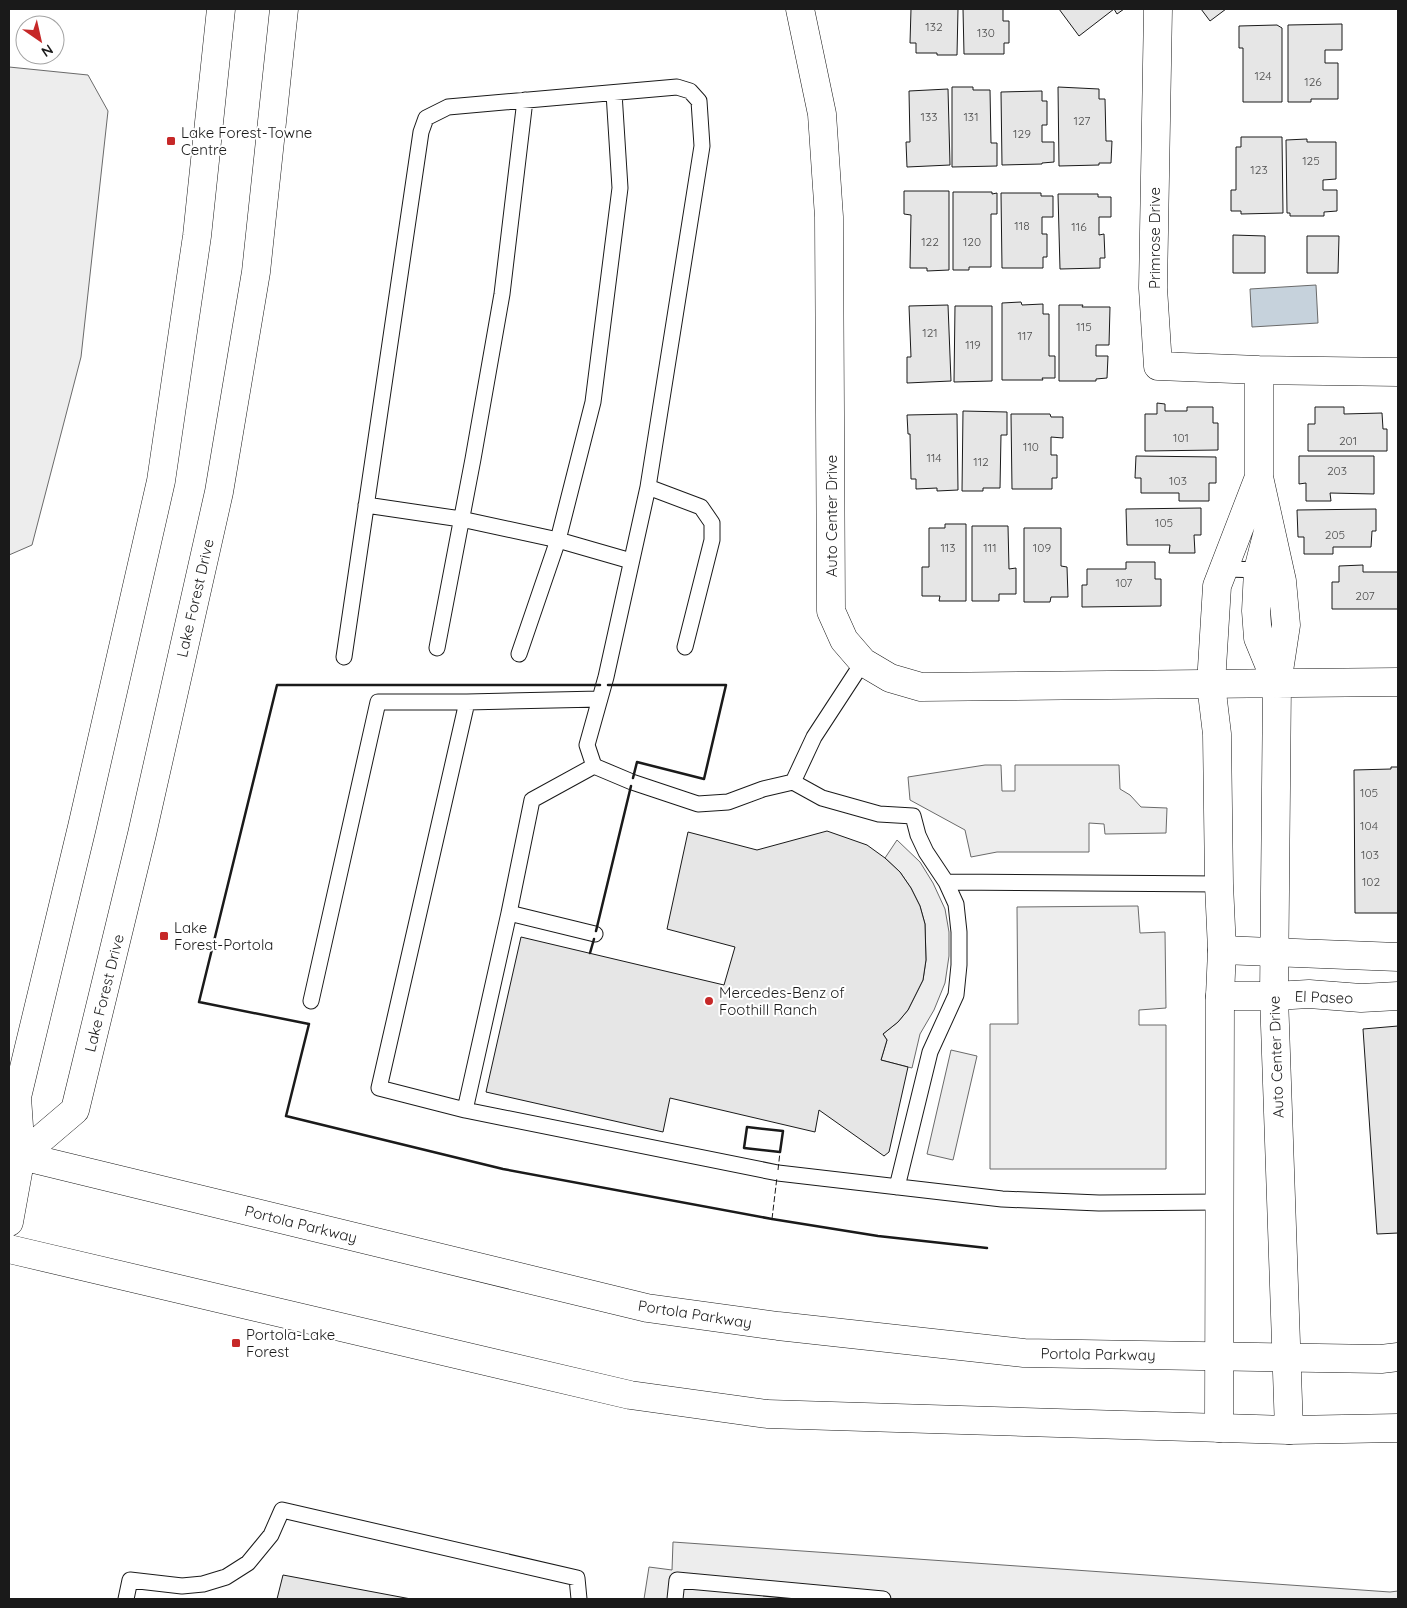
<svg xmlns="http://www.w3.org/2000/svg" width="1407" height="1608" viewBox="0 0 1407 1608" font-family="Quicksand,sans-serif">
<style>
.parking{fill:#ededed;stroke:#6a6a6a}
.water{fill:#c6d2dc;stroke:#6a6a6a}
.building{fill:#e6e6e6;stroke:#1a1a1a}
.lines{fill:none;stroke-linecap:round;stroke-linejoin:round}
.service-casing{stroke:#1a1a1a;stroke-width:17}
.minor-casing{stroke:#1a1a1a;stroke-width:29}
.tertiary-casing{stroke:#1a1a1a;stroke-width:29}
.primary-casing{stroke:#1a1a1a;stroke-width:29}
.service{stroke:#fff;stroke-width:15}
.minor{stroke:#fff;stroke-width:28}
.tertiary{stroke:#fff;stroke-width:28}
.primary{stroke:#fff;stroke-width:28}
.fence{stroke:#1a1a1a;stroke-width:1;stroke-dasharray:6 2.5;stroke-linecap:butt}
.wall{stroke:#1a1a1a;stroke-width:2.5}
.poi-dot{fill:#c62828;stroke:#fff;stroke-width:2}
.labels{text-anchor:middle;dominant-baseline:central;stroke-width:4;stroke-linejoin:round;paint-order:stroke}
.number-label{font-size:12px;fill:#4d4d4d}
.poi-label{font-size:15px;fill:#1a1a1a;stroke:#fff;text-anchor:start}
.street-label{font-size:15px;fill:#1a1a1a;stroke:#fff}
</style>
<rect width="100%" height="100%" fill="#fff"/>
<!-- parking -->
<path class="parking" d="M9,67l79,8 20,36 -27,246 -49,188 -23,10z
M985,765h16l1,26h13v-26h104l1,24 10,6 11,12 26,1 -1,25 -61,1 -1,-10 -15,-1v29h-92l-26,5 -6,-27 -55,-30 -2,-23z
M897,840l23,22 13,21 12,26 4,23v24l-4,27 -11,27 -14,24 -8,34 -31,-8 6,-20 -4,-6 15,-12 10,-12 15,-30 3,-20 -1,-36 -5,-18 -9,-18 -11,-16 -15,-14z
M1138,906l2,27 25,-1 1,76 -27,2v15h27v144h-176v-145h28l-1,-117z
M951,1050l26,6 -24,104 -26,-6z
M673,1542l717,50 8,-1v8h-754l5,-32 23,3z"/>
<!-- water -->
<path class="water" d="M1316,285l2,38 -66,4 -2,-38z"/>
<!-- building -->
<path class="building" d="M911,9h47l-1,46h-20v-2h-21v-10h-6z
M963,9h40v12h6v22h-5v11h-40z
M1059,9h65l-7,5 -3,-5 -35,27z
M1201,9h25l-16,12z
M1342,24v26h-17v13h13v36h-27v3h-23v-77z
M1277,25l5,3v74h-39v-54h-4v-22z
M952,87h21v3h17l1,53h6v23l-45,1z
M1058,87l41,2v10h6l1,42h6l-1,22h-12v2l-40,1z
M948,89l2,76 -43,2 -1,-25h4l-1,-51z
M1042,91v10h5v24h-5v17h12v20l-12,1v1l-40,1 -1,-73z
M1241,137h41l1,76 -42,1v-3h-10v-21h5v-43h5z
M1307,139v3h29v37l-13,1v10h14v21l-13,1v4h-34v-3h-3l-1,-73z
M904,191h45v79l-22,1v-3h-17l1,-53 -7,-1z
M953,192h39v2l5,-1v21h-6v53h-22v3h-16z
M1001,193h40v3h12v21h-11v17h5v23h-4v11h-41z
M1058,194h40v3h13v20h-12v18l5,-1 1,24h-5v10l-40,1z
M1233,235l32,1v37h-32z
M1307,236h32l-1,37h-31z
M1021,302l1,3 21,-1v10h6v42h6v22h-13l1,2h-41v-77z
M948,305l3,76 -44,2v-26h4l-2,-51z
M1059,305h24l-1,2h28l-1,38h-13v11h12l-1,22 -11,1v2h-37z
M955,306h37v75l-38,1z
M1157,403l8,1v7h22v-4h26v16h5v27l-73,1v-37h12z
M1315,407h29v7l38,-1 1,16h4v22h-79v-27h7z
M963,411l44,1v23h-6l-1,53h-17v3h-21z
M957,414l1,76 -21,1v-3l-21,1v-10h-5l-1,-45h-2l-1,-19z
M1011,414h39l1,3h12v21l-12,-1v18h6v23h-5v11h-40z
M1136,456l80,1v26h-7v18h-30v-8h-38v-15h-6z
M1299,456h75v38l-44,-1 1,8h-25v-18l-7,1z
M1201,508v27h-7l1,18h-26l1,-8h-43l-1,-36z
M1376,509v22h-4l-1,16h-38v7h-29v-17h-6l-1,-27z
M945,524h21v77h-27l1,-5h-18v-29h7v-39h16z
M972,526h36l1,43 7,-1v26h-17v7h-27z
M1024,528h37v38l6,1 1,30h-17l-1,5h-26z
M1126,562h29v17h6v27l-79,1v-22h5v-16h39z
M1363,565v7h35v37h-66v-27h7v-16z
M1391,767h7v146h-43l-1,-143 37,-1z
M827,831l40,14 18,13 15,14 11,16 9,18 5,18 1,36 -3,20 -15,30 -10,12 -15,12 4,6 -6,20 27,7 -19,85 -5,4 -65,-46 -4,22 -145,-34 -7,34 -177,-40 35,-155 203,48 11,-38 -68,-18 21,-97 69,18z
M1398,1026v207l-21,1 -14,-205z
M283,1575l128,24h-134z"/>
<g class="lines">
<!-- service casing -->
<g class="service-casing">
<path id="service" d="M648,487l53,20 11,16v17l-27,107
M366,505l95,14 97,21 73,21
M1224,569l41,1
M437,648l36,-189 29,-165 23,-194
M519,654l39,-114 35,-138 27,-214 -6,-95
M344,657l77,-525 5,-14 22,-11 229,-20 13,4 9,10 3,45 -54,341 -42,190 -19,68 7,21 38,16 66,22 30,-2 35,-13 30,-7 29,16 57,16 34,2 5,19 8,17 20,30 10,22 3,28v33l-3,30 -26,57 -33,135
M594,766l-62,34 -23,113 86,21
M793,782l21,-45 49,-75
M946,882l273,2
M509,913l-44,197 -86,-22 88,-386 133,-3
M311,1001l67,-299h89
M465,1110l313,63 224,26 97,4 121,-1
M126,1599l4,-19 52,6 21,-2 23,-7 22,-14 23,-28 11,-25 295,68 2,21
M675,1599l2,-19 206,19"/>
</g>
<!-- minor casing -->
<g class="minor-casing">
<path id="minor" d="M1158,9l-5,279 5,78 101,4 139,2
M1259,370v107l23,104 4,44 -9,59
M1268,531l-10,39 -2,41 2,27 19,46
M1211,684l6,-98 42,-109
M1222,950l176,7
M1220,996h54l35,-2 52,4 37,-2"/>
</g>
<!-- tertiary casing -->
<g class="tertiary-casing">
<path id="tertiary" d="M800,9l22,105 7,103 2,394 13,29 19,22 27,16 31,9 477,-5
M1211,684l6,50 2,150 3,66 -2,46 -1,432
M1277,684l-3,312 15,434"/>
</g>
<!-- primary casing -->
<g class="primary-casing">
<path id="primary" d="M9,1153l638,155 131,18 246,27 357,6 17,-2
M21,1156l54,-46 67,-276 77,-342 37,-220 28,-263
M9,1222l12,-66 -4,-59 65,-270 79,-346 36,-245 24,-227
M9,1249l621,146 137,19 522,16 109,-2"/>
</g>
<!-- service -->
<use href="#service" class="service"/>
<!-- minor -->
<use href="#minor" class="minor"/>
<!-- tertiary -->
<use href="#tertiary" class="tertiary"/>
<!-- primary -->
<use href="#primary" class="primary"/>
<!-- fence -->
<path class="fence" d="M778,1170l2,-18
M772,1219l5,-42"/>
<!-- wall -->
<path class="wall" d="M600,685h-323l-78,317 110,22 -23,92 217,53 269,50 106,17 109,12
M608,685h118l-22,94 -67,-17 -4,16
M596,931l35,-145
M590,953l4,-14
M747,1127l36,4 -3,21 -36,-4z"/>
</g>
<!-- markers -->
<g class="poi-dot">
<rect x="166" y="136" width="10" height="10" rx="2.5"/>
<rect x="159" y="931" width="10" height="10" rx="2.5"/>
<circle cx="709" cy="1001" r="5"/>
<rect x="231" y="1338" width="10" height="10" rx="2.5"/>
</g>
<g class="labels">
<!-- number labels -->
<g class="number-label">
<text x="934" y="26">132</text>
<text x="986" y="32">130</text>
<text x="1263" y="75">124</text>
<text x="1313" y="81">126</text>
<text x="929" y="116">133</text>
<text x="971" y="116">131</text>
<text x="1082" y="120">127</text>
<text x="1022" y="133">129</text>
<text x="1311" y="160">125</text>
<text x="1259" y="169">123</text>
<text x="1022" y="225">118</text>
<text x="1079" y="226">116</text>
<text x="930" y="241">122</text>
<text x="972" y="241">120</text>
<text x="1084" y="326">115</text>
<text x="930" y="332">121</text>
<text x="1025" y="335">117</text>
<text x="973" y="344">119</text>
<text x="1181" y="437">101</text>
<text x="1348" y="440">201</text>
<text x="1031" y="446">110</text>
<text x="934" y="457">114</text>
<text x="981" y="461">112</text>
<text x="1337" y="470">203</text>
<text x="1178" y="480">103</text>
<text x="1164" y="522">105</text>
<text x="1335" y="534">205</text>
<text x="948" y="547">113</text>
<text x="990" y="547">111</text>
<text x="1042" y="547">109</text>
<text x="1124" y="582">107</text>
<text x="1365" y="595">207</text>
<text x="1369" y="792">105</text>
<text x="1369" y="825">104</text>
<text x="1370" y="854">103</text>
<text x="1371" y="881">102</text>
</g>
<!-- poi labels -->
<g class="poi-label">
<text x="181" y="132">Lake Forest-Towne<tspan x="181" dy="17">Centre</tspan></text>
<text x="174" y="927">Lake<tspan x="174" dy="17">Forest-Portola</tspan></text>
<text x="719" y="992">Mercedes-Benz of<tspan x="719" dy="17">Foothill Ranch</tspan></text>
<text x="246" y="1334">Portola-Lake<tspan x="246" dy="17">Forest</tspan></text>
</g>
<!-- street labels -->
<g class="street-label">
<text transform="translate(1154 238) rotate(-90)">Primrose Drive</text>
<text transform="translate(831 516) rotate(-90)">Auto Center Drive</text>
<text transform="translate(195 598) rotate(-77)">Lake Forest Drive</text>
<text transform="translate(104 993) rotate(-76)">Lake Forest Drive</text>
<text transform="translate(1324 997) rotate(2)">El Paseo</text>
<text transform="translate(1276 1057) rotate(-92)">Auto Center Drive</text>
<text transform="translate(301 1224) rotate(14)">Portola Parkway</text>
<text transform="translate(695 1314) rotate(9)">Portola Parkway</text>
<text transform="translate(1098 1354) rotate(1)">Portola Parkway</text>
</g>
</g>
<!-- border -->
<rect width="1407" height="1608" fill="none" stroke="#1a1a1a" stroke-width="20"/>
<!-- north arrow -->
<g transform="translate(40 40) rotate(146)"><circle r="24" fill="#ffffff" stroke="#a3a3a3"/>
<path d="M0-4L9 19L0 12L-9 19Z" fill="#c62828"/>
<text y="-8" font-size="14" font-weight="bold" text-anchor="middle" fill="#1a1a1a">N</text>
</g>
</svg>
